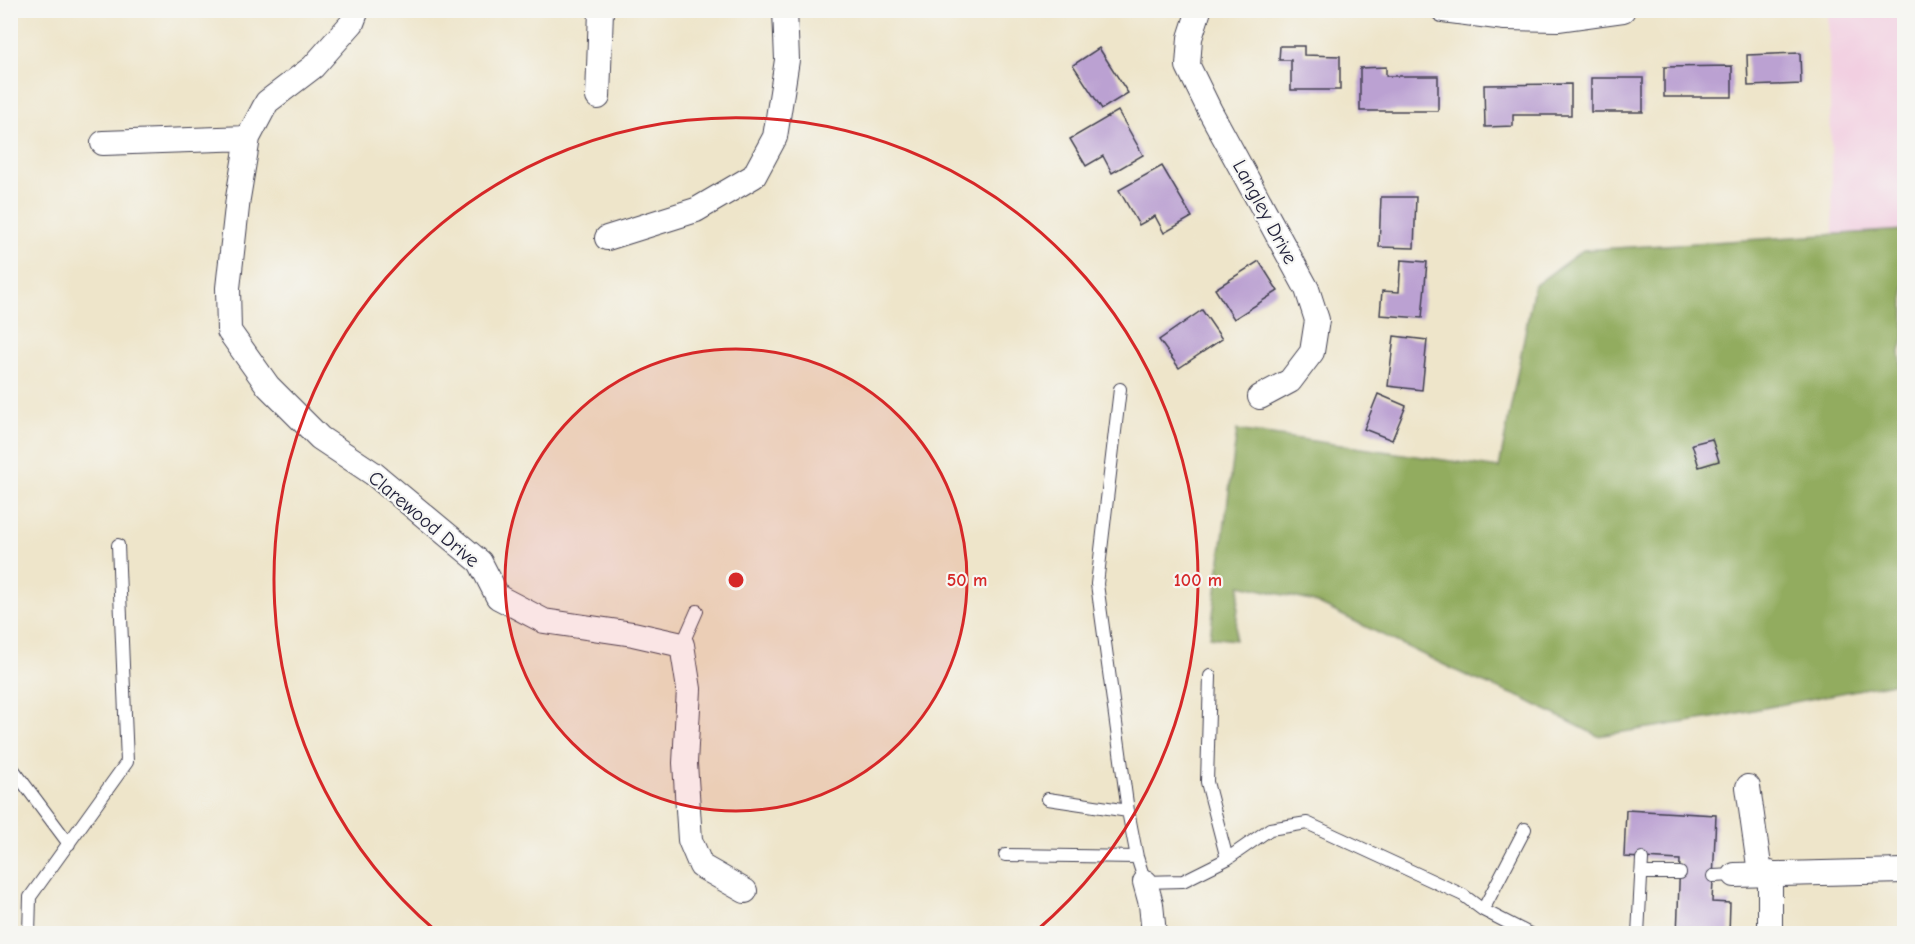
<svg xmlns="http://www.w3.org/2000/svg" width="1915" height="944" viewBox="0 0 1915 944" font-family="'Comic Neue',sans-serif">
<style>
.built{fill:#f2cfe1}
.forest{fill:#92ac5e;stroke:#5a674c;stroke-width:1.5}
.building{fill:#bba1d2}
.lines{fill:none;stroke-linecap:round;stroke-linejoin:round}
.lane-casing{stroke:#413f50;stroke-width:14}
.street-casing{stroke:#413f50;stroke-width:26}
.lane{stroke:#fff;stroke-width:12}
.street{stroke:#fff;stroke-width:24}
.ring{fill:none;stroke:#d62828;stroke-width:3}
.labels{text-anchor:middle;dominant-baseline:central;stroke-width:4.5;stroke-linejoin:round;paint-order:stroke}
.street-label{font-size:20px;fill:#22223b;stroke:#f6f6f2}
.centre{fill:#d62828;stroke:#f6f6f2;stroke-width:3}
.ring-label{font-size:18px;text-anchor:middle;font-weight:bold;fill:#d62828;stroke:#f6f6f2;stroke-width:4.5;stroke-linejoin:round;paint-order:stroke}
</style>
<rect width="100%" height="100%" fill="#f6f6f2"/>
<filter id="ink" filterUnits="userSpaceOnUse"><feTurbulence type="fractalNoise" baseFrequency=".0167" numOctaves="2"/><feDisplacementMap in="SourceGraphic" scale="12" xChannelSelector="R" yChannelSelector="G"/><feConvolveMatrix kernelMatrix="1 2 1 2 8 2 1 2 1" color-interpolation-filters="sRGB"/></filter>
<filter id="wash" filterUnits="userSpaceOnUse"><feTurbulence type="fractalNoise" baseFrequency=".008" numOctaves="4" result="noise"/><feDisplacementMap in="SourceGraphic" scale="24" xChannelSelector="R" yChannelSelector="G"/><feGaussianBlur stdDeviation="1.35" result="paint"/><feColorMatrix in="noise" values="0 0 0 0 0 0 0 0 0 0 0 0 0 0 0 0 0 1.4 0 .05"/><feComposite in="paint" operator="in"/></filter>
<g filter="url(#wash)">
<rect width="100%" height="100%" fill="#eee5ca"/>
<!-- built -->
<path class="built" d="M1828,11h76v219l-71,4z"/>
<!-- forest -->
<path class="forest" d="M1904,230v107l-4,15 4,37v292l-192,37 -114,18 -76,-38 -53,-21 -154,-75 -75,-17 -5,55 -25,-3 27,-207 262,38 35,-182 49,-36z"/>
<g id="blocks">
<!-- building -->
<path class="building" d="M1280,46h24v9l36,1v34h-49v-30h-12z
M1099,48l29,45 -26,16 -29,-44z
M1800,53l1,31 -53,2 -1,-31z
M1732,66v31h-68v-30z
M1386,67v9h52v35h-78v-43z
M1591,78h52v34h-52z
M1571,84v31h-58v11l-28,1 -1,-42z
M1118,111l25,44 -31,18 -9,-17 -17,10 -16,-27z
M1162,166l30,51 -28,16 -9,-17 -16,9 -20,-35z
M1381,197h35l-2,51 -35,-1z
M1401,260l26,2 -5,56 -42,-3 2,-24 17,1z
M1259,261l19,30 -44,28 -19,-30z
M1202,310l20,29 -43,29 -20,-28z
M1394,336l33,4 -5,50 -34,-4z
M1378,394l28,12 -14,34 -28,-11z
M1712,439l7,22 -20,6 -7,-23z
M1626,810l90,5 -4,87 18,1 -1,31h-52l3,-74 -56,-3z"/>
</g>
</g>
<g filter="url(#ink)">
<use href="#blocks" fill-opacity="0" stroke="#413f50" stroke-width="1.5"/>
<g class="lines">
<!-- lane casing -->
<g class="lane-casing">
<path id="lane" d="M1120,389l-23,195 31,227 9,46 8,25 38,-1 44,-22 43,-30 37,-6 156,72 20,15 47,24
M682,645l15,-34
M1210,676l-3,106 20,77
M10,765l59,79
M1048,799l80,12
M1005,855l132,2
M1641,873h39
M1713,876l22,-1
M1483,910l42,-81
M29,934l1,-37 97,-135 -9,-217
M1638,934l4,-75"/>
</g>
<!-- street casing -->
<g class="street-casing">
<path id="street" d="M357,10l-5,13 -39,44 -46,35 -19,36 -10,60 -10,90 1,43 39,55 52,52 54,36 106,88 18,35 46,24 89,13 49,11 7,44 -4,74 5,77 11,26 44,25
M1199,10l-9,28 -2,28 22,45 97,178 10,31 -5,32 -22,29 -30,16
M1443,10l62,8 53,1 65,-9
M598,97l3,-87
M103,143l145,-5
M607,238l89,-28 58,-34 21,-39 12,-77 -2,-50
M1748,787l12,86
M1735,875l169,-4
M1145,882l6,22 3,30
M1770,934v-61"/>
</g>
<!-- lane -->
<use href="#lane" class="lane"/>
<!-- street -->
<use href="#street" class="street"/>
</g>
</g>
<!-- distance rings -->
<circle cx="736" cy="580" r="231" fill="#d62828" fill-opacity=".12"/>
<g class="ring">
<circle cx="736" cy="580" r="231"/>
<path d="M436 931A462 462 0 1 1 1036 931"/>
</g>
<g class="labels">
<!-- street labels -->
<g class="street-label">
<text transform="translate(1265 212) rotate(62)">Langley Drive</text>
<text transform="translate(424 519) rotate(40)">Clarewood Drive</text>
</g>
</g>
<circle cx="736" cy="580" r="9" class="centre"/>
<g class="ring-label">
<text x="967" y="586">50 m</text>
<text x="1198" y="586">100 m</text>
</g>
<!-- margin -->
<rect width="1915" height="944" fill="none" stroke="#f6f6f2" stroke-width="36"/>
</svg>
